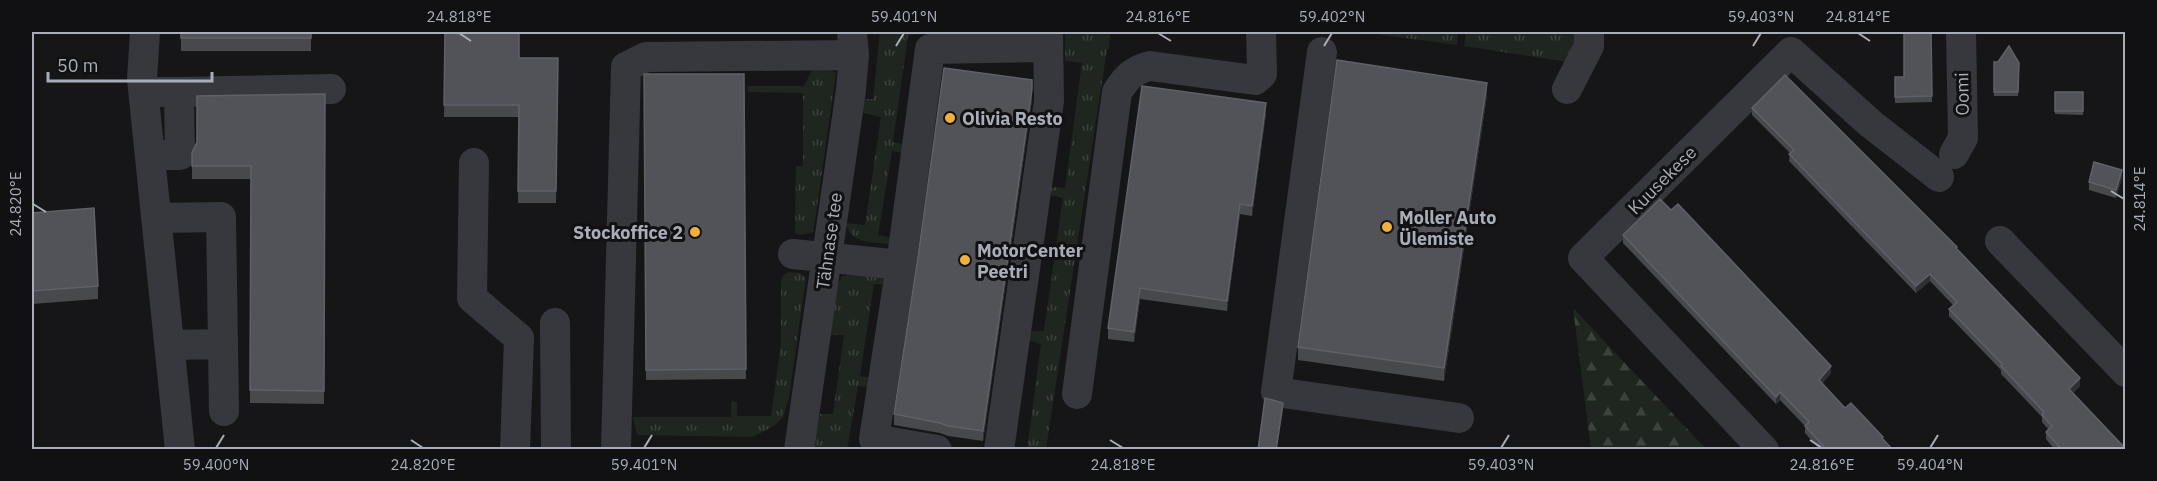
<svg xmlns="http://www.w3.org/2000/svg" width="2157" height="481" viewBox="0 0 2157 481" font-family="'IBM Plex Sans',sans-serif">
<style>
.grass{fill:url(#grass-tufts)}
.forest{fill:url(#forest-firs)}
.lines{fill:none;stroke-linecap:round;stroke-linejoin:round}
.minor{stroke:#37383d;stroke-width:30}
.wall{fill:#47494d}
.shaded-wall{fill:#2f3033}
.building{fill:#525359;stroke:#5f6168;stroke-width:1.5}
.ticks{fill:none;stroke:#a8adb8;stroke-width:2}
.poi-dot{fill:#f2b134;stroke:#111113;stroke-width:2}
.labels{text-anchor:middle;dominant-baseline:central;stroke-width:6;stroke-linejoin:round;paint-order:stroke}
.street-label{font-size:18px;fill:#a8adb8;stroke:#111113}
.poi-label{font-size:18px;font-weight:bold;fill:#a8adb8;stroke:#111113;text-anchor:start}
.neatline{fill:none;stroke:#a8adb8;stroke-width:2}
.ticks-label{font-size:15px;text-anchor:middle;fill:#a8adb8}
</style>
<defs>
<pattern id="grass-tufts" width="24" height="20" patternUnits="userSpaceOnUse" patternTransform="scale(1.5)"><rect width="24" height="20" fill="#1e261f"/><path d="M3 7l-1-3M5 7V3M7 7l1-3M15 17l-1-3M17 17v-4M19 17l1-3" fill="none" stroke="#3c433d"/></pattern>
<pattern id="forest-firs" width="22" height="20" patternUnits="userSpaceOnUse" patternTransform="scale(1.5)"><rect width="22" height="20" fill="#1e261f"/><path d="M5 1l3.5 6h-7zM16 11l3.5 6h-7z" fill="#3c433d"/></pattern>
</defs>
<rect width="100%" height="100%" fill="#161618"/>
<!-- grass -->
<path class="grass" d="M880,32h108l-80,3 -15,107 14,3 -3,8 -12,-2 -14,84 15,3 -4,6c-21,-3 -35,1 -44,-21l20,2 16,-108 -18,-4 1,-14h9z
M1065,32h168v2l-123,-1 -1,16h-2l-61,400 -19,1 14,-106 -13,-4 2,-9h14l19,-133 -14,-3 1,-8 15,1 17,-125 -17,-2z
M1361,32h97l-1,13z
M1466,32h111l-8,30 -105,-16z
M814,66l17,4 5,3 -21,148 -2,11 -12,3 -6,-2 1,-67h7v-73l-55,-1 -1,-6h57z
M788,272l12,1 6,5 -17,120 -6,19 -9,9 -21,11 -116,-2 -4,-18h98v-16l6,1v14h34l10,-73v-60l1,-6z
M850,274l35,5 3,6 -14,-1 -14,92 10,2 1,9 -13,-1 -11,63 -34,1 4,-36h16l11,-79h-16l6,-45 8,-13z"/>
<!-- forest -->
<path class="forest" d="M1573,308l133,141h-115z"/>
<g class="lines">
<!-- minor -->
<path class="minor" d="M145,32l-3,47 38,371
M1322,52l-46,340 183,26
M1567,89l22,-43v-14
M179,92l152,-3
M1954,154l9,-16 -2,-106
M150,155h30l-1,-63h-21
M474,163l-2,135 47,40 -4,112
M156,218l65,-1 3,194
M2000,241l126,131
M793,254l108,11
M555,323l1,127
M170,345l53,-1
M1077,394l40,-302c9,-14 16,-22 33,-26l105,14 7,-6 -1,-42
M616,450l10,-383 20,-10 208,-2
M799,450l52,-360 3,-35 -2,-23
M937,450l-63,-11 27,-174 29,-216 118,-2
M999,450l50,-349 -1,-69
M1764,450l-181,-192 208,-206 80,72 68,53"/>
</g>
<!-- wall -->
<path class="wall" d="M181,32h130v19h-130z
M445,32l74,26h39l-2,145h-38l1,-86h-75z
M1931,32l1,70 -37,1v-26h9z
M1994,62l25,1 -1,33h-24z
M644,74h100l2,305 -100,1z
M2055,92h28v23l-28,-1z
M325,94l-1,310 -74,-1 1,-224h-59v-26z
M1487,95l-43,286 -146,-21v-13z
M1032,100l-49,341 -35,-5 -8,-3 -46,-8v-11z
M1752,108l205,141 123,137 -7,7 51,57h-69l-9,-11v-7l2,-3 -6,-7v-5l-41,-43v-4l-52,-54v-7l4,-4 -23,-24 -14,12 -127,-132 1,-8 -38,-38z
M1266,113l-14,103 -12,-2 -13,97 -87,-12 -6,43 -26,-3v-11z
M2122,178l-6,20 -27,-8v-8z
M32,213l66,73v13l-66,5z
M1623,235l208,138 -9,11 23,24 38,32 10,10h-73l-15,-17v-7l-25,-26 -4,4 -153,-161z"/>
<!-- shaded-wall -->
<path class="shaded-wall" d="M1487,83v12l-43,286v-13z
M1032,89v11l-49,341v-10z
M1266,103v10l-14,103v-10z
M2122,170v8l-6,20v-8z
M1240,204v10l-13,97v-10z
M1930,274v7l-14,12v-7z
M1140,288v11l-6,43v-10z
M1831,366v7l-12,15v-8z
M2080,378v8l-11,10v-7z
M1780,392v8l-4,4v-7z
M1283,403v7l-6,40h-1z"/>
<!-- building -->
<path class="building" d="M181,32h130v6h-130z
M445,32h74v26h39l-2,133h-38l1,-86h-75z
M1904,32h27l1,64 -37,1v-20h9z
M2009,46l10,17 -1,29h-24v-30h4z
M1337,60l150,23 -43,285 -146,-21z
M944,68l88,12v9l-49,342 -35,-5 -8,-3 -46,-9 24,-157z
M644,74h100l2,295 -100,1z
M1785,75l172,172 -1,1 124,130 -11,11 55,58 -3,3h-59l-16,-18 6,-6 -10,-11 2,-3 -43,-46 1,-2 -53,-55 8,-7 -27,-28 -14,12 -127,-132 5,-4 -42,-42z
M1142,86l124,17 -14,103 -12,-2 -13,97 -87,-13 -6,44 -26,-4z
M2055,92h28v19h-28z
M325,94l-1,297 -74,-1 1,-224h-59v-13l5,-11v-46z
M2094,162l28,8 -6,20 -27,-8z
M1660,199l11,11 7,-6 153,162 -12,14 26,28 6,-5 32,34 -1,1 11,12h-66l-22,-24 4,-4 -29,-30 -4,5 -153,-162z
M94,208l4,78 -66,5v-78z
M1265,398l18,5 -7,47h-18z"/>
<!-- ticks -->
<path class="ticks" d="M459,33l12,8M1158,33l13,8M1858,33l12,8M896,46l8,-13M1324,46l8,-13M1753,46l8,-13M2111,191l13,8M33,204l13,8M411,440l12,8M1110,440l13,8M1810,440l12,8M216,448l8,-13M644,448l8,-13M1501,448l8,-13M1930,448l8,-13"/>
<!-- markers -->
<g class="poi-dot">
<circle cx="950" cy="118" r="6"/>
<circle cx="1387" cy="227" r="6"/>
<circle cx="695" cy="232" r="6"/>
<circle cx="965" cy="260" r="6"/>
</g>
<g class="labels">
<!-- street labels -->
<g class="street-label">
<text transform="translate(1962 94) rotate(-91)">Oomi</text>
<text transform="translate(1662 180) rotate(-45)">Kuusekese</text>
<text transform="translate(829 241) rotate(-82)">Tähnase tee</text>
</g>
<!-- poi labels -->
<g class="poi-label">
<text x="962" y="118">Olivia Resto</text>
<text x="1399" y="217">Moller Auto<tspan x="1399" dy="21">Ülemiste</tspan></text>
<text x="683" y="232" text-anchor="end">Stockoffice 2</text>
<text x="977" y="250">MotorCenter<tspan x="977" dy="21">Peetri</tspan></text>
</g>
</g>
<!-- border -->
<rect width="2157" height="481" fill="none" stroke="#111113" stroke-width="66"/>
<!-- scale -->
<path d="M48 72v9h164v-9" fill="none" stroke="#a8adb8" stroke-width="3"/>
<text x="57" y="72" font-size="18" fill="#a8adb8" stroke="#111113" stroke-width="4.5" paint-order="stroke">50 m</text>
<rect x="33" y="33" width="2091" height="415" class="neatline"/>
<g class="ticks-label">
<text x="459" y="22">24.818°E</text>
<text x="904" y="22">59.401°N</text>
<text x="1158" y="22">24.816°E</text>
<text x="1332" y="22">59.402°N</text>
<text x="1761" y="22">59.403°N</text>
<text x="1858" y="22">24.814°E</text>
<text transform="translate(2140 199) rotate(-90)" y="5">24.814°E</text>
<text transform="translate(16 204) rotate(-90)" y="5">24.820°E</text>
<text x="216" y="470">59.400°N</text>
<text x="423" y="470">24.820°E</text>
<text x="644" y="470">59.401°N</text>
<text x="1123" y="470">24.818°E</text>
<text x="1501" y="470">59.403°N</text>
<text x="1822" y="470">24.816°E</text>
<text x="1930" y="470">59.404°N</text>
</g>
</svg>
